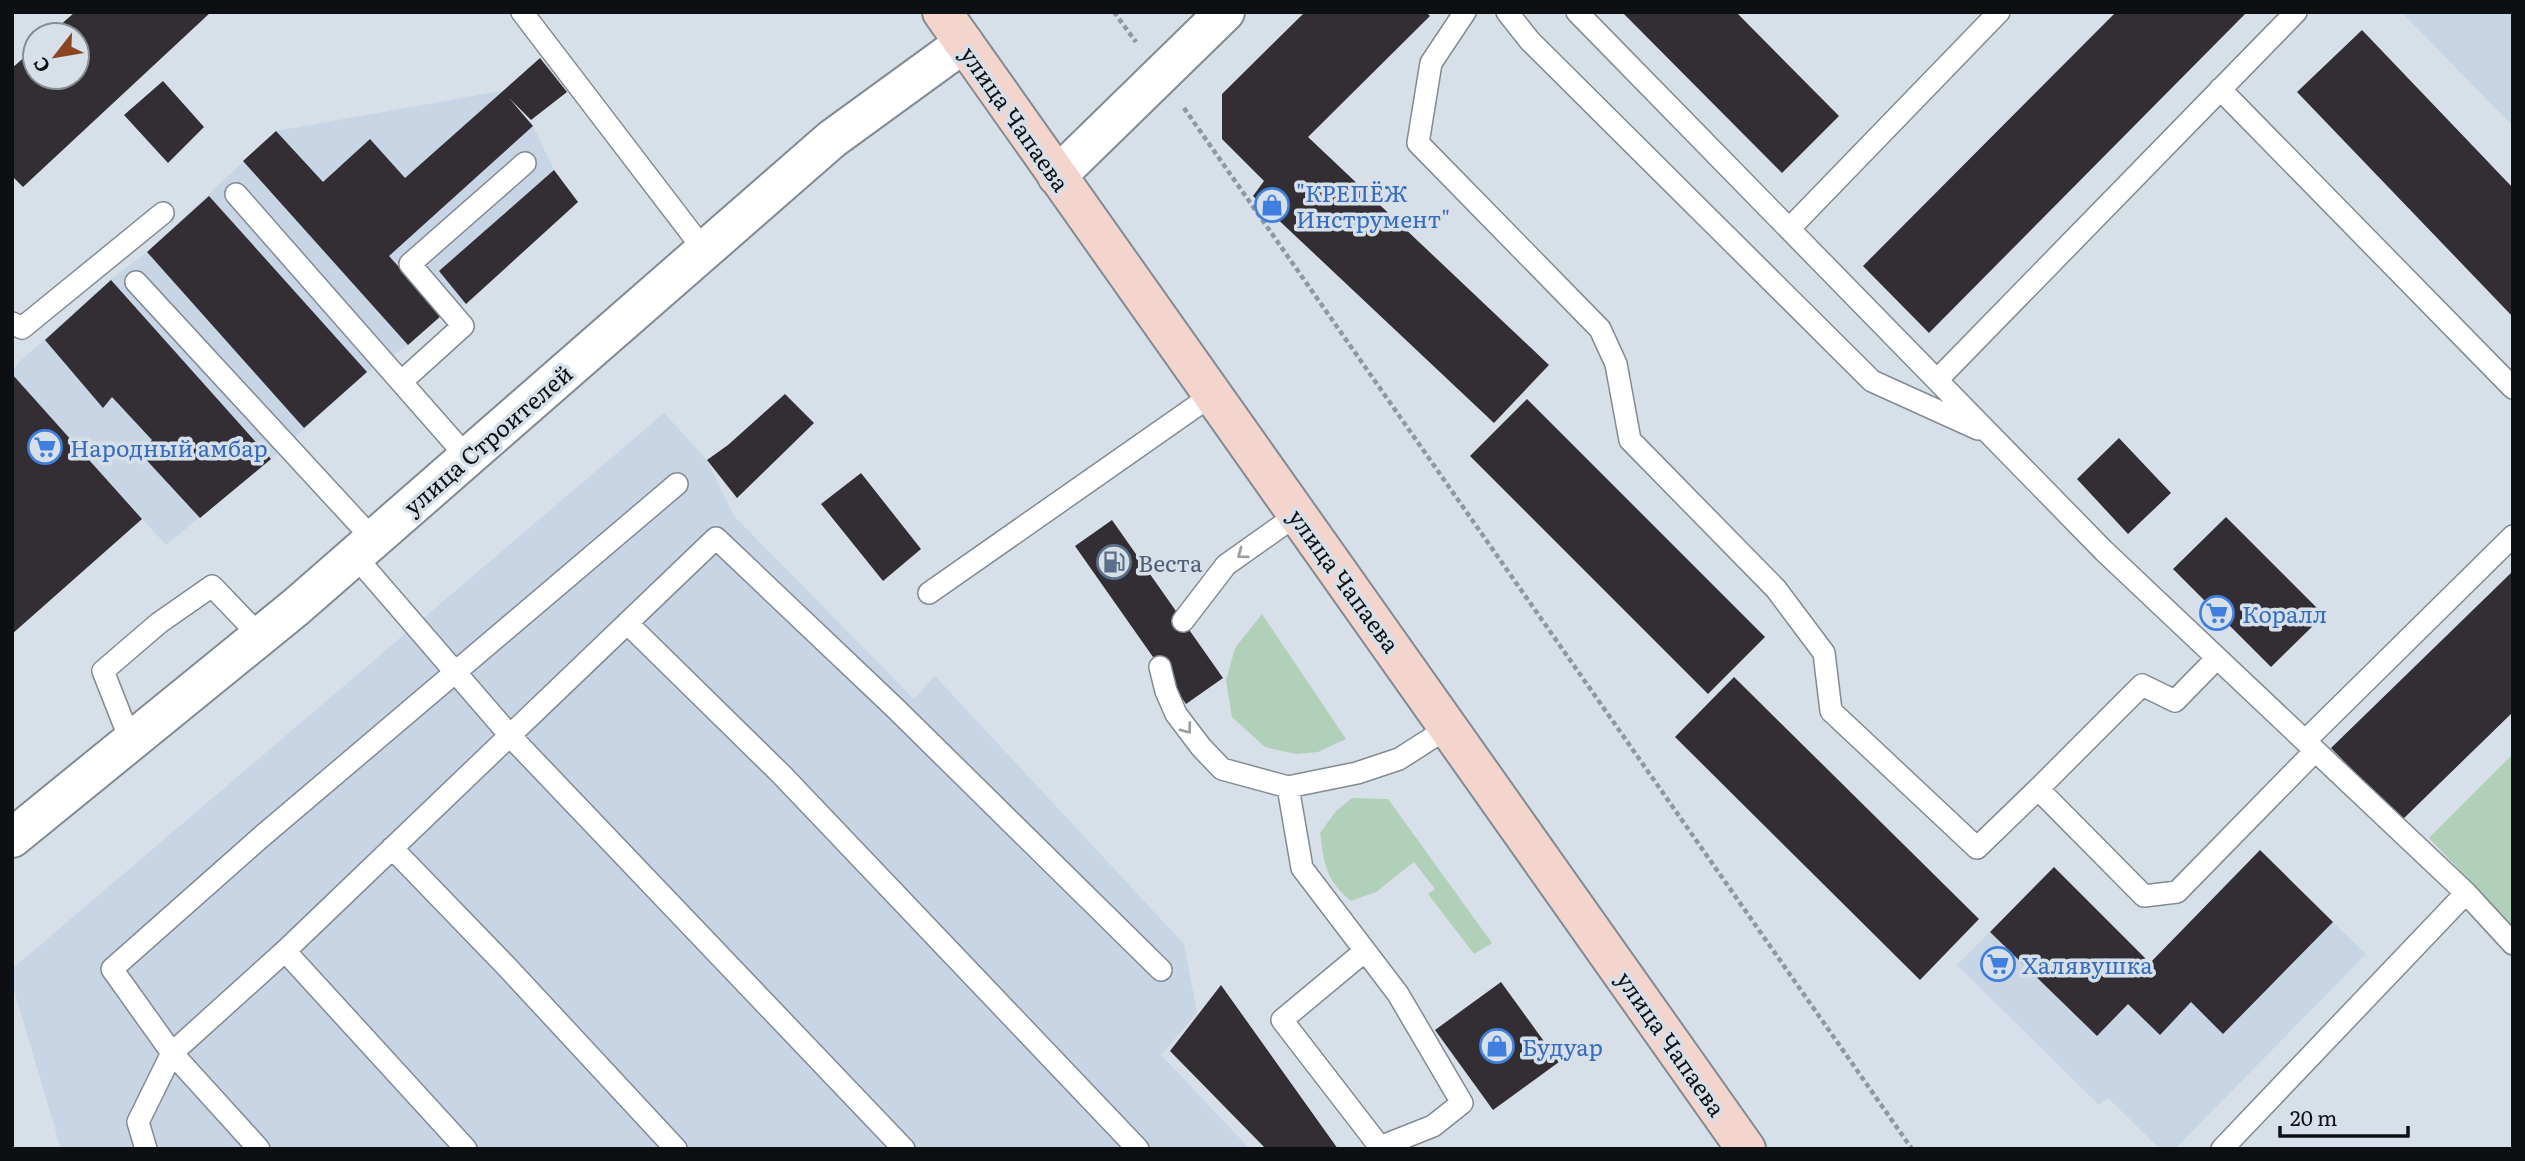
<svg xmlns="http://www.w3.org/2000/svg" width="2525" height="1161" viewBox="0 0 2525 1161" font-family="Literata,serif">
<style>
.built{fill:#c7d5e4}
.green{fill:#b0d0ba}
.building{fill:#332d34}
.lines{fill:none;stroke-linecap:round;stroke-linejoin:round}
.service-casing{stroke:#828a92;stroke-width:24}
.minor-casing{stroke:#828a92;stroke-width:42}
.tertiary-casing{stroke:#828a92;stroke-width:42}
.secondary-casing{stroke:#828a92;stroke-width:42}
.path{stroke:#90979d;stroke-width:4.5;stroke-dasharray:5 3.5;stroke-linecap:butt}
.service{stroke:#fff;stroke-width:21}
.minor{stroke:#fff;stroke-width:38}
.tertiary{stroke:#fff;stroke-width:38}
.secondary{stroke:#f4d5ce;stroke-width:38}
.oneway{stroke:#9e9fa1}
.labels{text-anchor:middle;dominant-baseline:central;stroke-width:7;stroke-linejoin:round;paint-order:stroke}
.street-label{font-size:23px;fill:#0d1013;stroke:#d7e0e9}
.shop-label{font-size:23px;fill:#366cbe;stroke:#d7e0e9;text-anchor:start}
.service-label{font-size:23px;fill:#4e5e75;stroke:#d7e0e9;text-anchor:start}
</style>
<rect width="100%" height="100%" fill="#d7e0e9"/>
<!-- built -->
<path class="built" d="M2401,12h112v114z
M501,91l32,35 21,44 24,32 -112,102 -24,11 -34,30 -41,27 -96,87 -105,86 -154,-171 5,-10 93,-84 37,-28 129,-121z
M664,413l43,47 27,56 180,183 21,-23 249,268 13,69 -36,42 89,94h-1189l-49,-166v-14z
M2333,922l33,32 -191,195h-15l-52,-51 -9,7 -142,-140 33,-33 107,104 31,-32 32,30 31,-32 32,31z"/>
<!-- green -->
<path class="green" d="M1262,614l84,125 -28,13 -22,2 -31,-7 -33,-30 -6,-36 9,-33z
M2513,754v172l-84,-88z
M1352,798l36,1 104,144 -18,11 -46,-60 7,-5 -21,-27 -38,30 -25,9c-25,-20 -27,-37 -31,-68l16,-22z"/>
<!-- building -->
<path class="building" d="M75,12h136l-188,175 -11,-11v-108l23,-20v29h42v-42h-28z
M1305,12h121l4,4 -122,121 241,228 -55,58 -241,-227 11,-15 -42,-42v-45z
M1622,12h114l103,104 -57,57z
M2116,12h131l-318,321 -66,-67z
M2362,30l151,158v129l-216,-225z
M540,58l27,34 -36,28 -22,-22 24,28 -144,130 53,59 -34,30 -165,-184 33,-30 47,51 47,-43 35,39z
M163,81l41,46 -36,36 -44,-48z
M554,170l24,32 -112,102 -27,-33z
M209,196l158,176 -63,56 -157,-176z
M111,280l160,179 -71,59 -60,-65 12,-13 -40,-43 -9,11 -58,-68z
M12,374l130,145 -130,115z
M785,394l29,29 -77,75 -30,-38 21,-15z
M1527,399l238,238 -57,57 -238,-238z
M2119,438l52,55 -43,41 -51,-55z
M861,473l60,76 -38,32 -62,-77z
M2226,517l98,98 -53,52 -98,-98z
M1112,520l111,158 -37,26 -111,-158z
M2513,571v141l-111,108 -71,-72z
M1734,677l245,242 -59,61 -245,-243z
M2260,850l73,72 -110,112 -32,-32 -31,33 -32,-31 -31,32 -107,-104 64,-65 96,96z
M1501,982l58,80 -66,48 -58,-80z
M1221,985l117,164h-72l-96,-98z"/>
<g class="lines">
<!-- service casing -->
<g class="service-casing">
<path id="service" d="M522,12l182,238
M1465,12l-34,51 -13,80 182,186 16,35 14,76 146,149 48,64 7,58 146,137 61,-59 106,107 33,-4 138,-141
M1507,12l23,29 342,340 106,48
M1577,12l527,539 362,342
M2220,89l293,299
M236,194l231,263
M1789,229l210,-217
M136,282l237,257
M12,323l10,5 141,-115
M1937,380l359,-368
M401,382l62,-56 -53,-62 115,-101
M355,556l158,183 391,410
M929,593l283,-198
M1183,621l43,-56 72,-51
M627,623l155,152 356,374
M1160,667l6,24 10,23 25,33 21,22 66,18 69,-14 42,-14 50,-32
M2305,741l208,-205
M131,742l-28,-71 56,-48 53,-37 48,50
M1288,787l14,81 96,126 64,109 -29,23 -53,21 -98,-127 83,-69
M2038,789l104,-104 33,16 42,-43
M392,848l116,120 168,181
M285,951l431,-413 178,169 267,263
M146,1149l-8,-27 34,-69 113,-102 181,198
M259,1149l-87,-96 -60,-84 148,-131 417,-354
M2222,1149l244,-256 47,51"/>
</g>
<!-- minor casing -->
<g class="minor-casing">
<path id="minor" d="M12,838l284,-231 536,-468 132,-96"/>
</g>
<!-- tertiary casing -->
<g class="tertiary-casing">
<path id="tertiary" d="M1057,176l168,-164"/>
</g>
<!-- secondary casing -->
<g class="secondary-casing">
<path id="secondary" d="M942,12l804,1137"/>
</g>
<!-- path -->
<path class="path" d="M1114,12l22,30
M1184,108l728,1041"/>
<!-- service -->
<use href="#service" class="service"/>
<!-- minor -->
<use href="#minor" class="minor"/>
<!-- tertiary -->
<use href="#tertiary" class="tertiary"/>
<!-- secondary -->
<use href="#secondary" class="secondary"/>
</g>
<!-- one-way arrows -->
<defs><path id="oneway-chevron" d="M-2-3.5L2.5 0L-2 3.5" fill="none" stroke-width="1.6" stroke-linecap="round" stroke-linejoin="round" transform="scale(1.75)"/></defs>
<g class="oneway">
<use href="#oneway-chevron" transform="translate(1242 554) rotate(144)"/>
<use href="#oneway-chevron" transform="translate(1187 729) rotate(53)"/>
</g>
<!-- icons -->
<defs>
<g id="shop-ring" transform="scale(1.75)"><circle r="9.5" fill="#d7e0e9" stroke="#3f7fe0" stroke-width="1.5"/><path d="M-5-2.5h2.3a2.7 3.5 0 0 1 5.4 0H5L5.5 6h-11ZM-1.5-2.5h3a1.5 2.3 0 0 0-3 0Z" fill="#3f7fe0"/></g>
<g id="supermarket-ring" transform="scale(1.75)"><circle r="9.5" fill="#d7e0e9" stroke="#3f7fe0" stroke-width="1.5"/><path d="M-6-5.5h2.5l.6 2H6L4.5 2H-2.5L-4.4-4H-6ZM-1.5 3.2a1.3 1.3 0 1 0 .1 0ZM3 3.2a1.3 1.3 0 1 0 .1 0Z" fill="#3f7fe0"/></g>
<g id="fuel-ring" transform="scale(1.75)"><circle r="9.5" fill="#d7e0e9" stroke="#5c6f8a" stroke-width="1.5"/><path d="M-5.5-6h7V0h2V4h1.3V-2.5L3-4.5l.8-.8L6-3V5H2.5V1h-1V6h-7ZM-4.2-4.7v3.2H.2V-4.7Z" fill="#5c6f8a"/></g>
</defs>
<g fill-rule="evenodd">
<use href="#shop-ring" x="1272" y="205"/>
<use href="#supermarket-ring" x="45" y="447"/>
<use href="#fuel-ring" x="1114" y="562"/>
<use href="#supermarket-ring" x="2217" y="613"/>
<use href="#supermarket-ring" x="1998" y="964"/>
<use href="#shop-ring" x="1497" y="1046"/>
</g>
<g class="labels">
<!-- street labels -->
<g class="street-label">
<text transform="translate(1016 118) rotate(55)">улица Чапаева</text>
<text transform="translate(487 439) rotate(-41)">улица Строителей</text>
<text transform="translate(1345 580) rotate(54)">улица Чапаева</text>
<text transform="translate(1672 1043) rotate(55)">улица Чапаева</text>
</g>
<!-- shop labels -->
<g class="shop-label">
<text x="1296" y="192">"КРЕПЁЖ<tspan x="1296" dy="26">Инструмент"</tspan></text>
<text x="70" y="447">Народный амбар</text>
<text x="2242" y="613">Коралл</text>
<text x="2022" y="964">Халявушка</text>
<text x="1522" y="1046">Будуар</text>
</g>
<!-- service labels -->
<g class="service-label">
<text x="1138" y="562">Веста</text>
</g>
</g>
<!-- border -->
<rect width="2525" height="1161" fill="none" stroke="#0d1013" stroke-width="28"/>
<!-- north arrow -->
<g transform="translate(56 56) rotate(239)"><circle r="33" fill="#d7e0e9" stroke="#868d93" stroke-width="2"/>
<path d="M0-5L12 26L0 18L-12 26Z" fill="#8c4521"/>
<text y="-10" font-size="19" font-weight="bold" text-anchor="middle" fill="#0d1013">С</text>
</g>
<!-- scale -->
<path d="M2280 1126v10h128v-10" fill="none" stroke="#0d1013" stroke-width="3.5"/>
<text x="2290" y="1126" font-size="21" fill="#0d1013" stroke="#d7e0e9" stroke-width="5" paint-order="stroke">20 m</text>
</svg>
